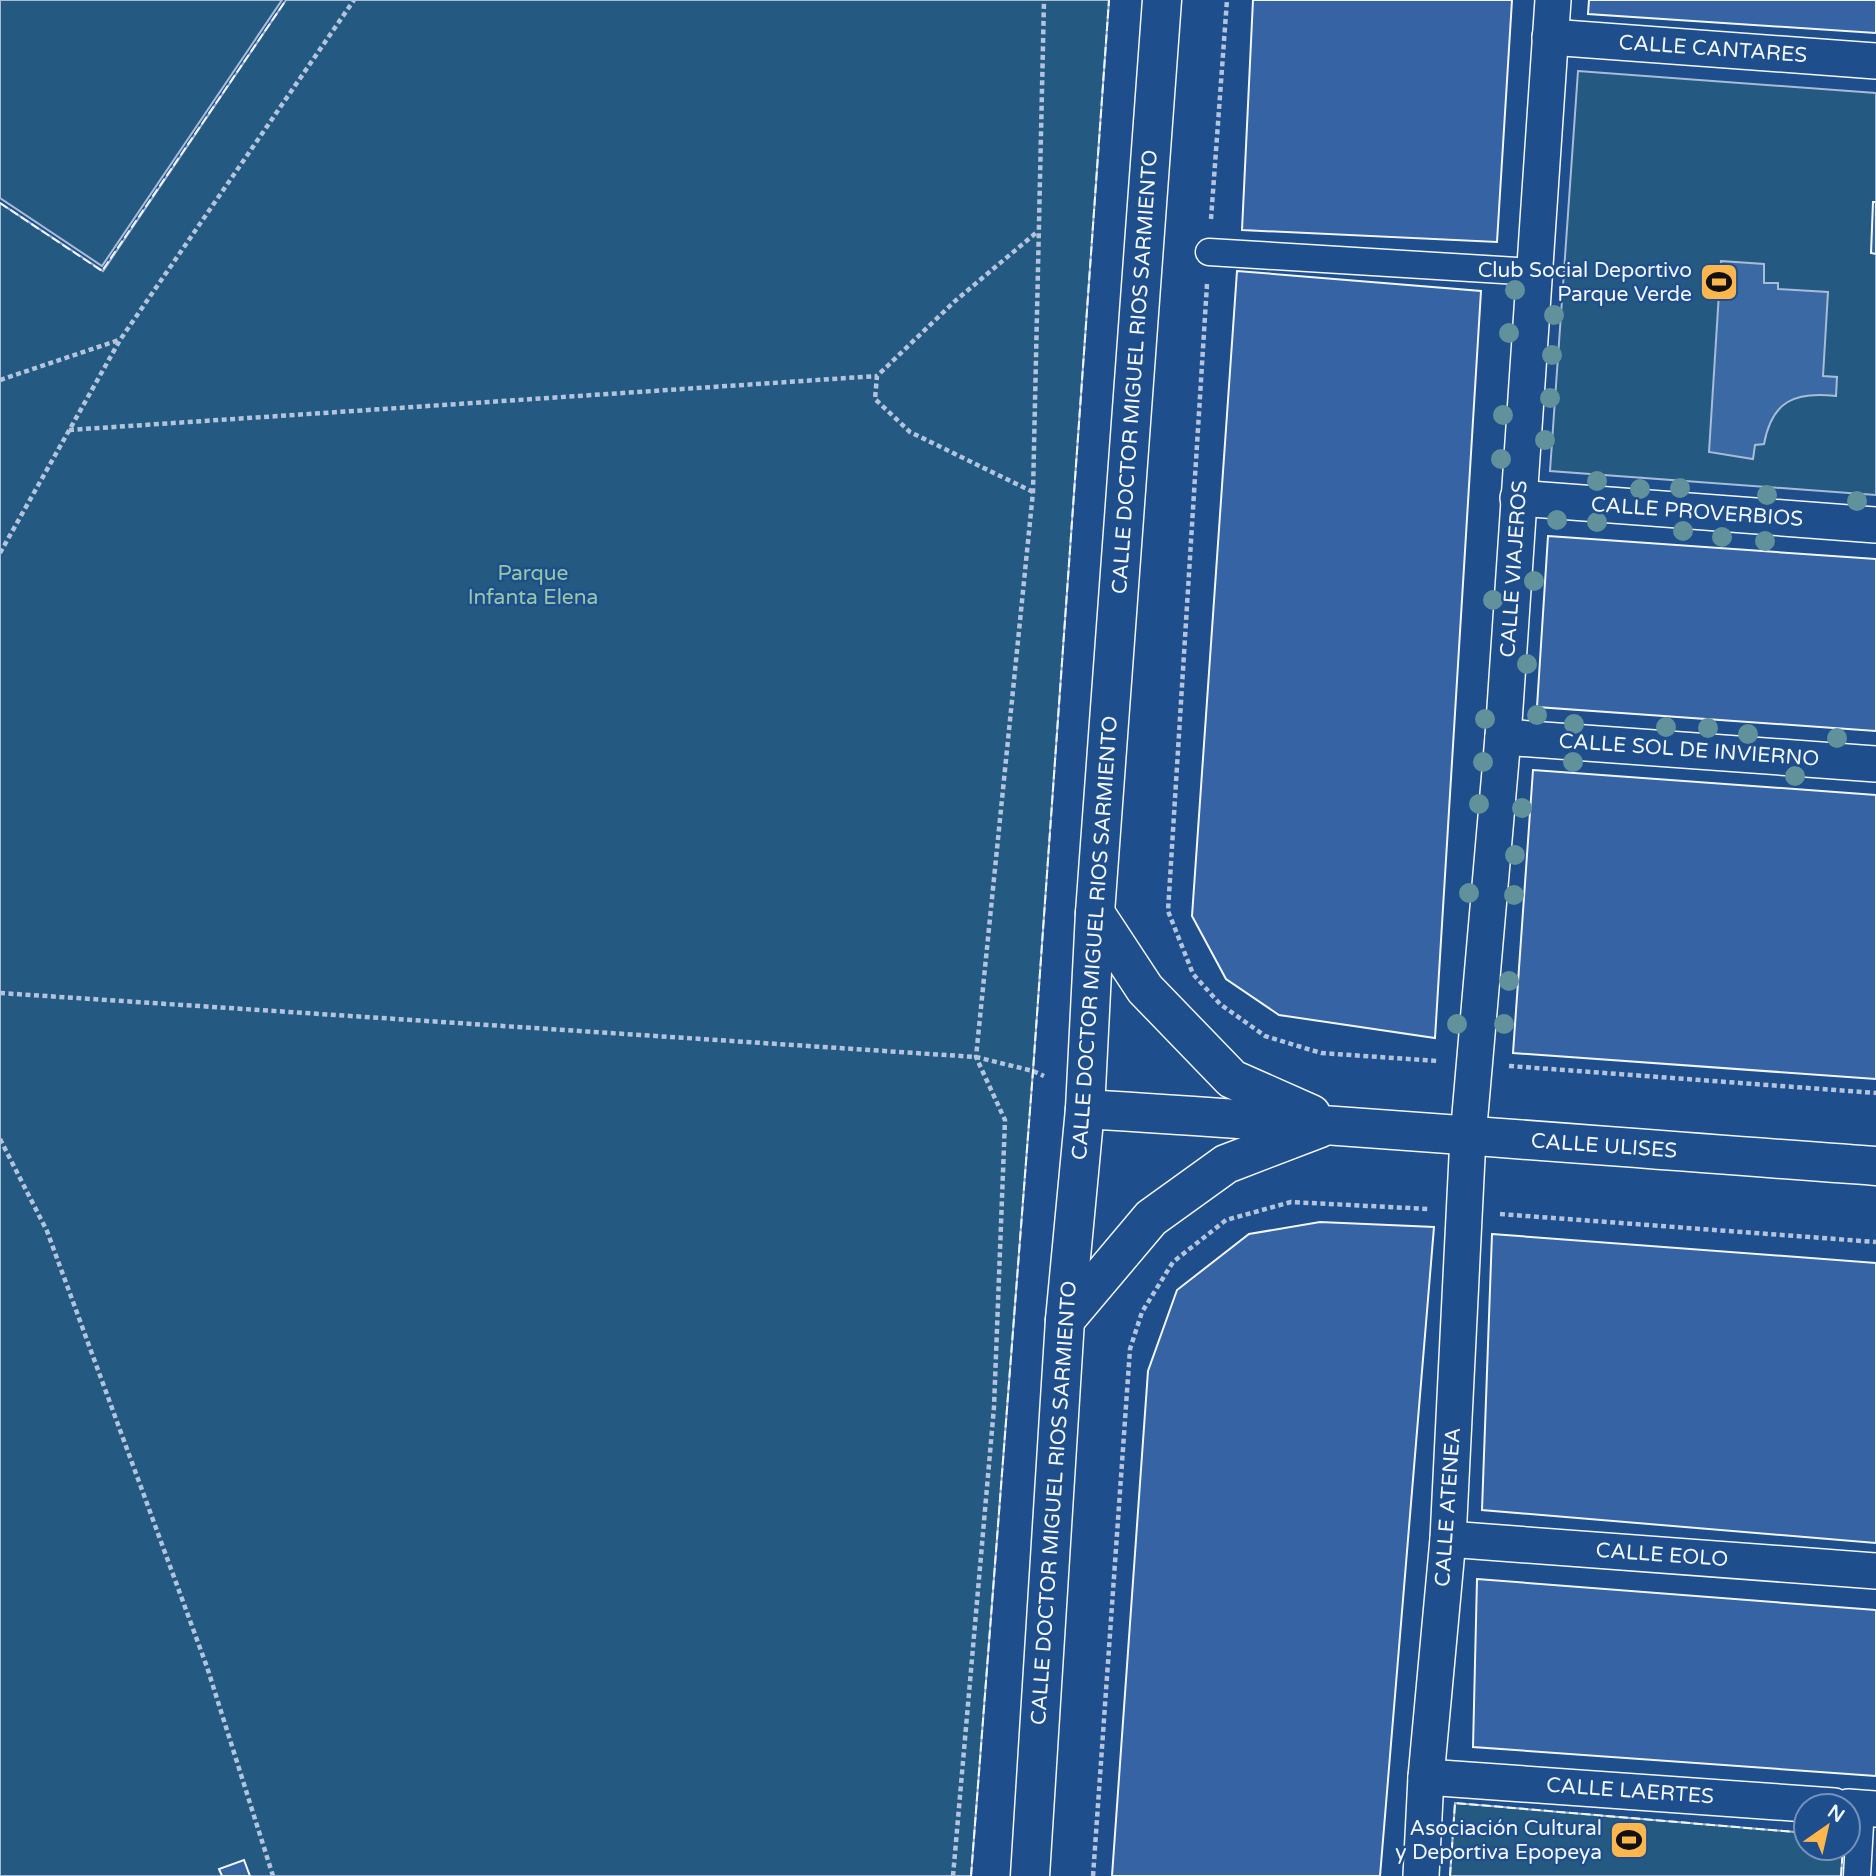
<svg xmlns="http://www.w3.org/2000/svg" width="1876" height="1876" font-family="'Varela Round',sans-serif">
  <rect width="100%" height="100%" fill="#1f4e8c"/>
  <g fill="#245a82" stroke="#a8bbd7" stroke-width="2">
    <polygon points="0,0 282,0 102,266 0,198"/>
    <polygon points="286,0 1109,0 1033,1071 971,1876 0,1876 0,203 103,271"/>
    <polygon points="1578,71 1876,93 1876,495 1550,471"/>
    <polygon points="1455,1803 1806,1833 1806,1848 1843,1848 1841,1876 1450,1876"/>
  </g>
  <path fill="#3b69a3" stroke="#a8bbd7" stroke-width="2" d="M1721,261l43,3v19h14v6l50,3 -5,84 14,1 -1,19c-41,-5 -64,5 -72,48l-9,1 -2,14 -44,-7z"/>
  <g fill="#3563a3" stroke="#f2f6ff" stroke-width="2">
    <polygon points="1253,0 1512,0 1497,242 1242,230"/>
    <polygon points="1589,0 1876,0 1876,33 1588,14"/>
    <polygon points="1873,202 1876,202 1876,254 1871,253"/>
    <polygon points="1237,271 1481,291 1435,1038 1279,1015 1226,979 1192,916"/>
    <polygon points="1548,536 1876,559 1876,731 1537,707"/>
    <polygon points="1533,770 1876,795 1876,1079 1513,1053"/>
    <polygon points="1320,1222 1434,1227 1380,1876 1112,1876 1148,1371 1177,1290 1249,1234"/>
    <polygon points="1492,1234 1876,1263 1876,1543 1482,1510"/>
    <polygon points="1477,1579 1876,1610 1876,1776 1473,1747"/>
    <polygon points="244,1860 250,1876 222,1876 219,1869"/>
  </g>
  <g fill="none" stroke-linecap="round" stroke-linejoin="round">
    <g stroke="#f2f6ff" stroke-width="29">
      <g id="pedestrian">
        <polyline points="1209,252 1534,272"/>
        <polyline points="1857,1876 1861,1808"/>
      </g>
    </g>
    <g stroke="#f2f6ff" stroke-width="38">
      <g id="minor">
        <polyline points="1550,37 1876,61"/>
        <polyline points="1518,498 1876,525"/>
        <polyline points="1503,737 1876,764"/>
        <polyline points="1448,1539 1876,1571"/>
        <polyline points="1426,1777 1834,1806"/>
        <polyline points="1848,1807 1876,1809"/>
        <polyline points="1421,1876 1426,1777 1448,1539 1468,1137 1503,737 1553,0"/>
      </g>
    </g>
    <g stroke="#f2f6ff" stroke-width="41">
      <g id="tertiary">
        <polyline points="1095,913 1145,989 1232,1079 1311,1114"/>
        <path d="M1085,1109c264,16 527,38 791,57"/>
        <polyline points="1065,1320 1151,1218 1226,1164 1320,1128"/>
      </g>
    </g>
    <g stroke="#f2f6ff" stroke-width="41">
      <polyline id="secondary" points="1030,1876 1065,1320 1085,1109 1095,913 1162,0"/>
    </g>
    <g stroke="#b3c4dc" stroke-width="4.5" stroke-dasharray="5 3.5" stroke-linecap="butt">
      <polyline points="1211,219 1227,0"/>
      <polyline points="1207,284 1168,911 1193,974 1220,1004 1265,1036 1321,1053 1438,1061"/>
      <polyline points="0,380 119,340"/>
      <polyline points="69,430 877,376"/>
      <polyline points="1033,492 910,432 875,399 877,376 955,301 1037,232"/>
      <polyline points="0,553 120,340 354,0"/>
      <polyline points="0,993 976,1057 1033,1071 1044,1076"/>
      <polyline points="1509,1066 1876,1093"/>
      <polyline points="0,1139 47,1231 207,1667 273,1876"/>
      <polyline points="1500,1214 1876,1242"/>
      <polyline points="953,1876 994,1407 1005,1120 976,1057 1033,492 1044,0"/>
      <polyline points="1093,1876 1130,1349 1142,1312 1173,1262 1226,1220 1291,1202 1428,1209"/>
    </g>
    <use href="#pedestrian" stroke="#1f4e8c" stroke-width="26"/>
    <use href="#minor" stroke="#1f4e8c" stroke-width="35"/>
    <use href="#tertiary" stroke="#1f4e8c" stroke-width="38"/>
    <use href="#secondary" stroke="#1f4e8c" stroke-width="38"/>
    <g stroke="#f2f6ff" stroke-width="2" stroke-dasharray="9 3.5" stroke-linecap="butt">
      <polyline points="0,203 102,271 286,0"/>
      <polyline points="971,1876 1033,1071 1109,0"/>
      <polyline points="1450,1876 1455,1803 1806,1833"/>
      <polyline points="1841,1876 1843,1848"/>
    </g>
  </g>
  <g fill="#61919a">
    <circle cx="1515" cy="290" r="10"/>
    <circle cx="1554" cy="315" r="10"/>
    <circle cx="1509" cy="333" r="10"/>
    <circle cx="1552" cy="355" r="10"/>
    <circle cx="1550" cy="398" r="10"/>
    <circle cx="1503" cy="415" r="10"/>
    <circle cx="1545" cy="440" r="10"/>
    <circle cx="1501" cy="459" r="10"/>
    <circle cx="1597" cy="481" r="10"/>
    <circle cx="1680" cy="488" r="10"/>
    <circle cx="1640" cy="489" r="10"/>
    <circle cx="1767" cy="495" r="10"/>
    <circle cx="1857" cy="501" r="10"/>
    <circle cx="1557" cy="520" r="10"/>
    <circle cx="1597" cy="522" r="10"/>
    <circle cx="1683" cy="531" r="10"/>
    <circle cx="1722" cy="537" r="10"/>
    <circle cx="1765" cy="541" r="10"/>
    <circle cx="1534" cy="581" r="10"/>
    <circle cx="1493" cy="600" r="10"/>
    <circle cx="1527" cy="664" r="10"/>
    <circle cx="1537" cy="715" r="10"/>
    <circle cx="1485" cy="719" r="10"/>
    <circle cx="1574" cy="724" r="10"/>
    <circle cx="1666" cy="727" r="10"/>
    <circle cx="1708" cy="728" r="10"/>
    <circle cx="1748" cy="734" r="10"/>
    <circle cx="1837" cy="738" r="10"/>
    <circle cx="1483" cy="762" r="10"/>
    <circle cx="1573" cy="762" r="10"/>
    <circle cx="1795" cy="776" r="10"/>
    <circle cx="1479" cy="804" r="10"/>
    <circle cx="1522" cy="808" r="10"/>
    <circle cx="1515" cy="855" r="10"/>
    <circle cx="1469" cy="893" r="10"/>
    <circle cx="1514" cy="895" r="10"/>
    <circle cx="1509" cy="981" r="10"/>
    <circle cx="1457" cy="1024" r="10"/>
    <circle cx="1504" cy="1024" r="10"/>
  </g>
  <defs>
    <g id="stadium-square" transform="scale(2.0125)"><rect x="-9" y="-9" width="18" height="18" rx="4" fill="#ffb74d" stroke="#1f4e8c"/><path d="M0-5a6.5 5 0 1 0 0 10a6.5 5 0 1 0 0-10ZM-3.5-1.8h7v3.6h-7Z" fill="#111"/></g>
  </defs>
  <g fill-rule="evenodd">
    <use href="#stadium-square" x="1719" y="282"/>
    <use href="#stadium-square" x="1629" y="1840"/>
  </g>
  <g text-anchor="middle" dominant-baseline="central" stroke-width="5" stroke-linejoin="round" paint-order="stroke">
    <g font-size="21" fill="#f2f6ff" stroke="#1f4e8c">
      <text transform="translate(1713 49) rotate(4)">CALLE CANTARES</text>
      <text transform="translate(1135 372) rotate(-86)">CALLE DOCTOR MIGUEL RIOS SARMIENTO</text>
      <text transform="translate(1697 512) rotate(4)">CALLE PROVERBIOS</text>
      <text transform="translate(1514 569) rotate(-86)">CALLE VIAJEROS</text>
      <text transform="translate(1689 750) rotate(4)">CALLE SOL DE INVIERNO</text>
      <text transform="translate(1095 938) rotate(-86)">CALLE DOCTOR MIGUEL RIOS SARMIENTO</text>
      <text transform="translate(1604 1146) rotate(4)">CALLE ULISES</text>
      <text transform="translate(1054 1503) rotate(-86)">CALLE DOCTOR MIGUEL RIOS SARMIENTO</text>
      <text transform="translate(1448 1507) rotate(-86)">CALLE ATENEA</text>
      <text transform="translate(1662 1555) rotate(4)">CALLE EOLO</text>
      <text transform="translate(1630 1791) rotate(4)">CALLE LAERTES</text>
    </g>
    <g font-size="21" fill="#f2f6ff" stroke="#1f4e8c" text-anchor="end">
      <text x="1692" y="270">Club Social Deportivo<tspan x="1692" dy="24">Parque Verde</tspan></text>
      <text x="1602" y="1828">Asociación Cultural<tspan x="1602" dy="24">y Deportiva Epopeya</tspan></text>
    </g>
    <g font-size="21" fill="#97c8a6" stroke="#1f4e8c">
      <text x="533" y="573">Parque<tspan x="533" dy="24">Infanta Elena</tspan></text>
    </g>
  </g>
  <g transform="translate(1827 1827) rotate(34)"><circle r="33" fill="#1f4e8c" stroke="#7391ba" stroke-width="2"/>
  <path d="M0-5L12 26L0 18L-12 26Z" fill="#ffb74d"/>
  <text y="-10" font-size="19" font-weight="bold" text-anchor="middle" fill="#f2f6ff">N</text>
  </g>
</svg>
